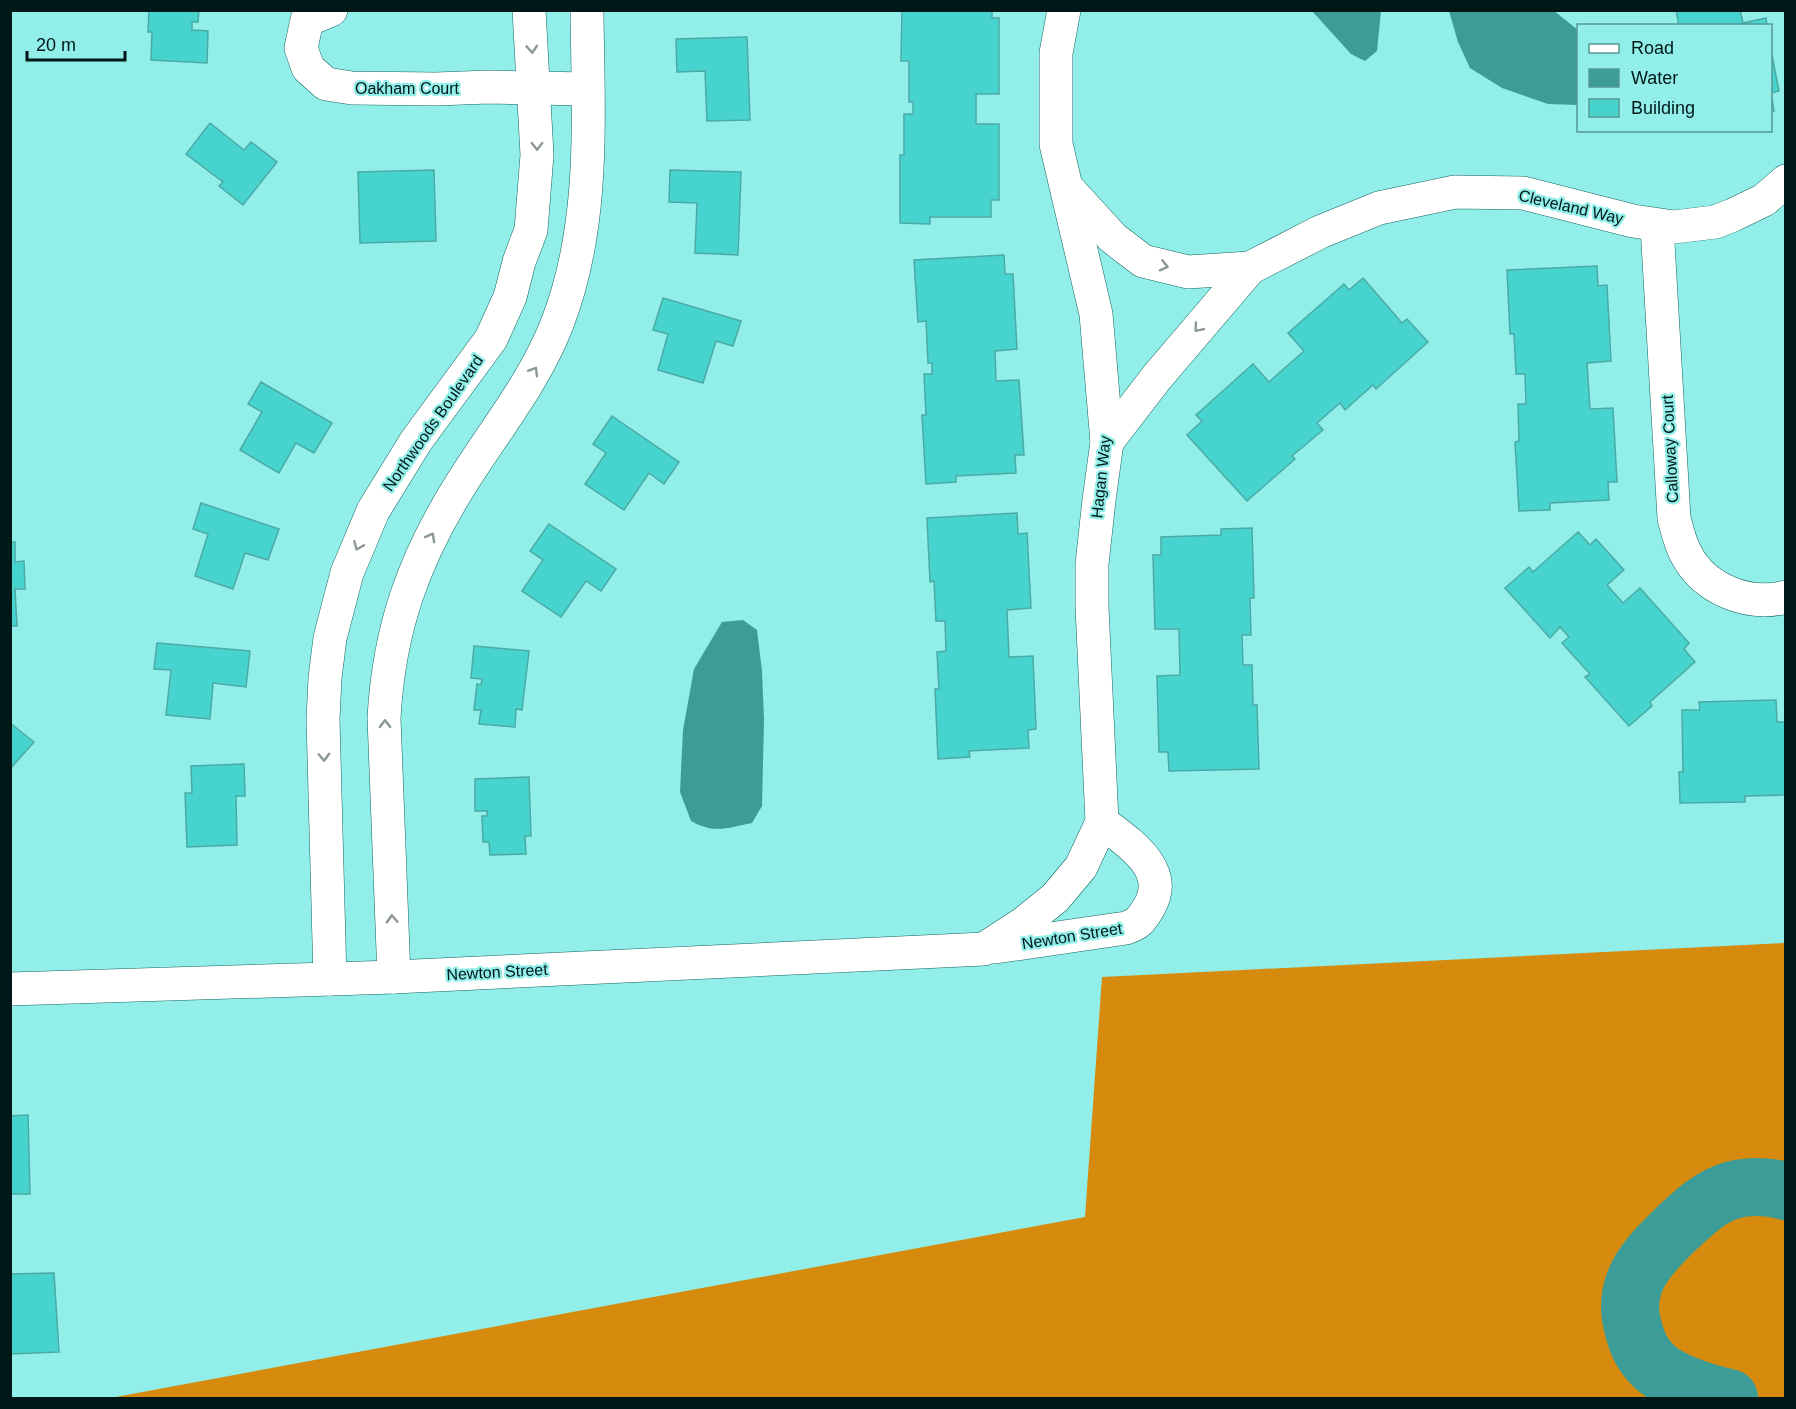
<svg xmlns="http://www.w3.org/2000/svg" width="1796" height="1409" font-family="Arial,sans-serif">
  <rect width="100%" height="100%" fill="#91eee8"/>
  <polygon fill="#d68b0e" points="1785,943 1785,1398 110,1398 1085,1217 1102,977"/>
  <g fill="#3c9c97">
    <polygon points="1312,11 1381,11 1377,51 1365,61 1351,54"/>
    <polygon points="1449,11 1554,11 1578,30 1578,105 1548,104 1502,88 1470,68 1458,42"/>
    <path d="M743,620l14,10 5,41 2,49 -2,86 -10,17c-25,5 -38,11 -61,-2l-11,-29 3,-62 11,-61 28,-47z"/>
  </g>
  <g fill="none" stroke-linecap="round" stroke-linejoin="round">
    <path stroke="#3c9c97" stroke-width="58" d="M1729,1398c-22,-5 -63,-17 -78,-35 -10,-10 -15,-23 -18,-36 -12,-43 14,-70 43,-98 15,-14 31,-30 51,-37 19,-7 39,-6 59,-1"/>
  </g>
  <g fill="#48d4ce" stroke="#4baaa5" stroke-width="1.5">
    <polygon points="149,10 199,10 198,22 192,22 192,30 208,31 207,63 151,60 152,32 148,32"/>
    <polygon points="902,10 992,10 992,18 999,18 999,94 976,94 976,124 999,124 999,200 991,200 991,217 930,217 930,224 900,223 900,155 904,155 904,114 913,114 913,102 909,102 909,61 901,61"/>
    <polygon points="1676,10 1740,10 1743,23 1766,18 1767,26 1679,26"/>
    <polygon points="747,37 750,120 707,121 705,71 677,72 676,39"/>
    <polygon points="1770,45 1779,91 1771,93 1774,111 1770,111"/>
    <polygon points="210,123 244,150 251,142 277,162 243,205 219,186 223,182 186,154"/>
    <polygon points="434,170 436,241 360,243 358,172"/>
    <polygon points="670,170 741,172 738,255 695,253 697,203 669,202"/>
    <polygon points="1004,255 1005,274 1013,274 1017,349 995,351 996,381 1019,380 1024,455 1015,455 1016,473 956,476 956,482 926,484 922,415 926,415 924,374 932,374 932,363 928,363 926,321 918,322 914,260"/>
    <polygon points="1597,266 1598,286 1607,285 1611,361 1587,363 1590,409 1613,408 1617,482 1608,482 1609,500 1550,503 1550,510 1519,511 1515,442 1519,441 1518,404 1526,404 1525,374 1516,374 1514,334 1510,334 1507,270"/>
    <polygon points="1363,278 1402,323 1407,319 1428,342 1376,389 1373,385 1345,410 1340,403 1317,423 1323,430 1292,456 1295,459 1247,501 1187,435 1202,421 1196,415 1253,364 1269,382 1304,351 1288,333 1344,284 1349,290"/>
    <polygon points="663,298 741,321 733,346 716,341 703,383 658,370 668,334 653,330"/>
    <polygon points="261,382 332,423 314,453 296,443 279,473 240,450 262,412 248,404"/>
    <polygon points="612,416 679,462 664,484 649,473 624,510 585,484 606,453 593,444"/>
    <polygon points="201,503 279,529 268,560 245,553 233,589 195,576 208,534 193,529"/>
    <polygon points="1017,513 1018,534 1027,533 1031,608 1007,610 1009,657 1033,656 1036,729 1028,730 1029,748 969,751 970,757 938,759 935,689 939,689 937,652 946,651 945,621 936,621 934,581 930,582 927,518"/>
    <polygon points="549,524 616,569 601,591 586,581 561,617 522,591 543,560 530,551"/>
    <polygon points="1252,528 1254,598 1250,598 1251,635 1242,635 1243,665 1252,665 1253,705 1257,705 1259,769 1169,771 1168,752 1159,752 1157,676 1180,675 1179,629 1155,629 1153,555 1161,555 1161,537 1221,535 1221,529"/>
    <polygon points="1578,532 1590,545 1596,539 1624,570 1607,585 1623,603 1640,588 1689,643 1684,649 1695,662 1650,702 1652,706 1629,726 1585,677 1590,674 1562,643 1569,637 1560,627 1550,638 1505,588 1529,567 1533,572"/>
    <polygon points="10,542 15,542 15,562 24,561 25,589 15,589 17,626 10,626"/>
    <polygon points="157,643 250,651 246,687 213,683 210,719 166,715 171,670 154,669"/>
    <polygon points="474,646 529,651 522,710 516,709 515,727 479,724 481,710 474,710 477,684 481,685 482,679 471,678"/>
    <polygon points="1776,700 1777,722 1786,722 1785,795 1745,796 1745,802 1680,803 1679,772 1683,772 1682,710 1700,710 1699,702"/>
    <polygon points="10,723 34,742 10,769"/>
    <polygon points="244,764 245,796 236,796 237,845 187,847 185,793 192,793 191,766"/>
    <polygon points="529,777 531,836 525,836 526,854 490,855 489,842 483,842 482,816 487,816 487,811 475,811 475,779"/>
    <polygon points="28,1115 30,1194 10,1194 10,1116"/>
    <polygon points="54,1273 59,1352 10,1354 10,1274"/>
  </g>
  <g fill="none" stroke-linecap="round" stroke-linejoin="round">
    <g stroke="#166460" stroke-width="34">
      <g id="minor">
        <polyline points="331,10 307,20 301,48 308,68 326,84 352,88 436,89 489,87 587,89"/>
        <polyline points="1069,190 1113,238 1143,261 1188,272 1250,268 1320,232 1379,208 1455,192 1523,193 1633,221 1674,227 1715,222 1733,215 1764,200 1786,181"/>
        <path d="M1657,226l17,292c3,12 6,25 12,36 18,35 62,53 100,43"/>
        <polyline points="1107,442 1157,377 1250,268"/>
        <path d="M995,947l131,-19c14,-5 15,-8 23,-21 22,-38 -20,-64 -47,-85"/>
        <path d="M394,977l-10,-259c5,-90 30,-159 77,-234 33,-53 73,-101 96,-160 39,-100 31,-208 30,-314"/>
        <polyline points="330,979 323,719 325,678 330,638 347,573 373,511 416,441 491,339 510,297 519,262 531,230 537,155 529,10"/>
        <polyline points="10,989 394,977 984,949 1024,923 1055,898 1081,867 1102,822 1092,607 1092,564 1099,500 1107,442 1096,314 1056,144 1056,53 1064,10"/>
      </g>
    </g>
    <use href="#minor" stroke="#fff" stroke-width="33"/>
  </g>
  <defs><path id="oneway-chevron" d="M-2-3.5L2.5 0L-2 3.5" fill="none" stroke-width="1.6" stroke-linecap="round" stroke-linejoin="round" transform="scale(1.5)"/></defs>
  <g stroke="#8c9797">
    <use href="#oneway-chevron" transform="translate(532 49) rotate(86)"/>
    <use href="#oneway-chevron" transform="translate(537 146) rotate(89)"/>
    <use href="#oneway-chevron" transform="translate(1164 266) rotate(14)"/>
    <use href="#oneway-chevron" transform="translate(1198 328) rotate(130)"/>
    <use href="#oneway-chevron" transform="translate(534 371) rotate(-59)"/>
    <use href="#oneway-chevron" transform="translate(431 537) rotate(-61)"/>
    <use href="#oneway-chevron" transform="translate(358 546) rotate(113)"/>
    <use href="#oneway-chevron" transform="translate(385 724) rotate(-91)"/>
    <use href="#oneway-chevron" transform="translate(324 757) rotate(88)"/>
    <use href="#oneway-chevron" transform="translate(392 919) rotate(-92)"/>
  </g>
  <g text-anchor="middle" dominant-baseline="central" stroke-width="4.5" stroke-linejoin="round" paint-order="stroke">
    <g font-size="16" fill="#001817" stroke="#91eee8">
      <text x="407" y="88">Oakham Court</text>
      <text transform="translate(1571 207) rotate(13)">Cleveland Way</text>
      <text transform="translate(433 423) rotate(-55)">Northwoods Boulevard</text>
      <text transform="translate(1670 449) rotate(-93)">Calloway Court</text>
      <text transform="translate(1101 477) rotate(-84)">Hagan Way</text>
      <text transform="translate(1072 936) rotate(-9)">Newton Street</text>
      <text transform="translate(497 972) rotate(-3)">Newton Street</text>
    </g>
  </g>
  <rect width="1796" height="1409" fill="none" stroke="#001817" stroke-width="24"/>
  <rect x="1577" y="24" width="195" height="108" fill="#91eee8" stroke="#579894" stroke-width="1.5"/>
  <rect x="1589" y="44" width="30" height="9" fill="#ffffff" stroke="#579894" stroke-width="1.5"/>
  <text x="1631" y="54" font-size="18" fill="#001817">Road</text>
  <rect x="1589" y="69" width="30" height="18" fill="#3c9c97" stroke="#579894" stroke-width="1.5"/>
  <text x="1631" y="84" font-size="18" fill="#001817">Water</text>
  <rect x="1589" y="99" width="30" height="18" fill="#48d4ce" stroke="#579894" stroke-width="1.5"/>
  <text x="1631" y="114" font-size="18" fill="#001817">Building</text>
  <path d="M27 51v9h98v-9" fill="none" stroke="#001817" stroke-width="3"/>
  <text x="36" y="51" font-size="18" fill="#001817" stroke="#91eee8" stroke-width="4.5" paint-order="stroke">20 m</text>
</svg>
